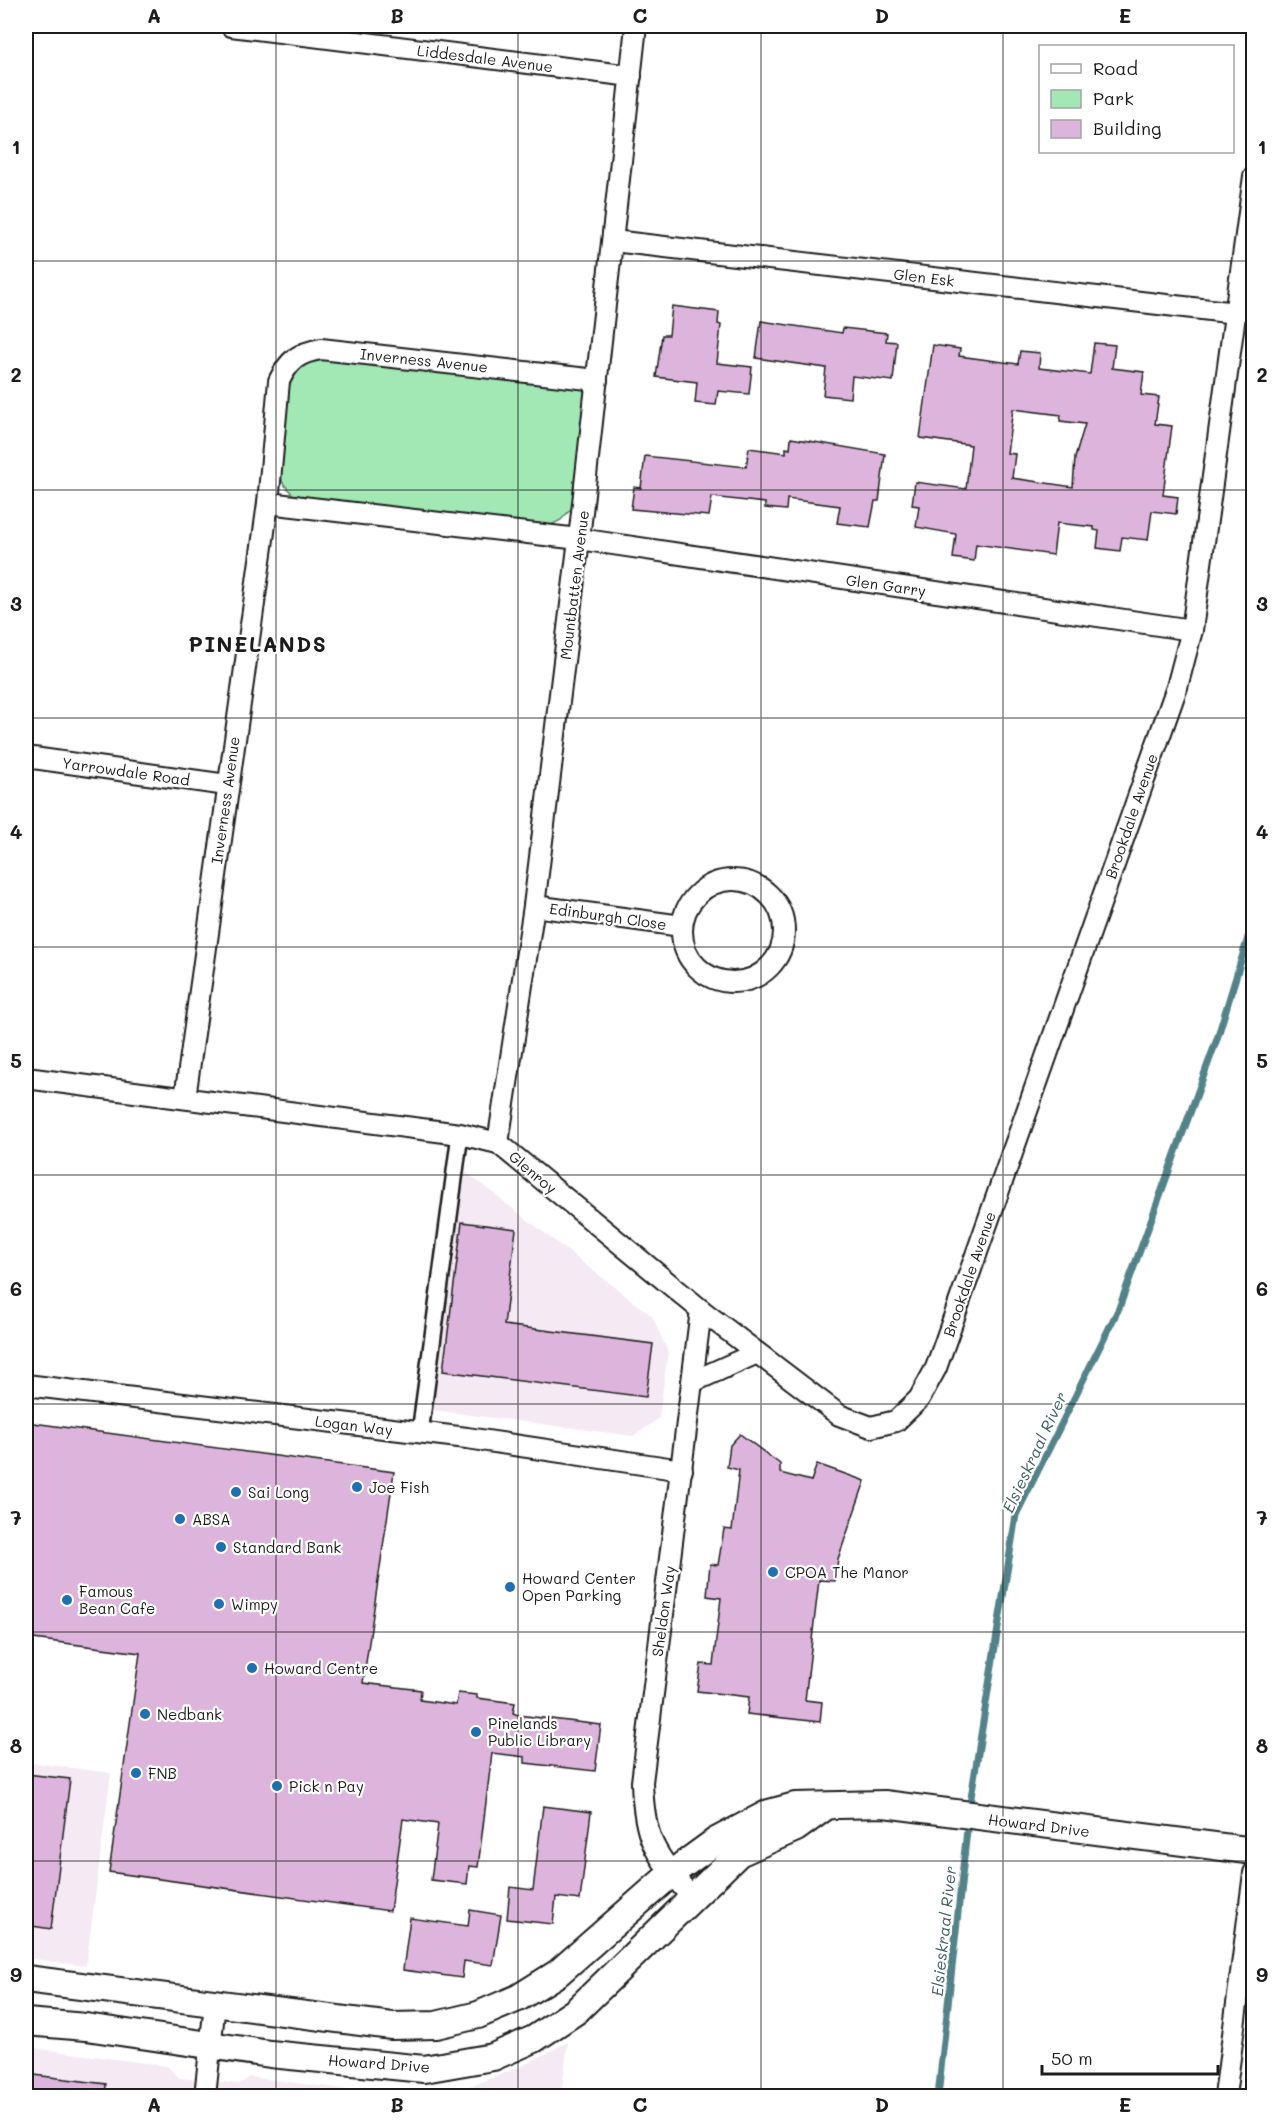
<svg xmlns="http://www.w3.org/2000/svg" width="1279" height="2122" font-family="Mali,sans-serif">
  <rect width="100%" height="100%" fill="#fff"/>
  <filter id="ink" filterUnits="userSpaceOnUse"><feTurbulence type="fractalNoise" baseFrequency=".0167" numOctaves="2"/><feDisplacementMap in="SourceGraphic" scale="12" xChannelSelector="R" yChannelSelector="G"/><feConvolveMatrix kernelMatrix="1 2 1 2 8 2 1 2 1" color-interpolation-filters="sRGB"/></filter>
  <g filter="url(#ink)">
    <g fill="#f5e9f4">
      <polygon points="459,1167 652,1316 668,1352 659,1418 634,1436 425,1409"/>
      <polygon points="26,1762 111,1773 86,1966 26,1958"/>
      <polygon points="568,2042 561,2096 26,2096 26,2047 167,2066 179,2078 239,2084 250,2077 375,2093 423,2094 473,2085 524,2065"/>
    </g>
    <polygon fill="#a1e8b5" stroke="#5e8268" stroke-width="1.5" points="322,356 576,383 583,389 589,400 572,508 561,520 547,527 293,495 283,483 278,469 291,374 304,363"/>
    <g fill="none" stroke-linecap="round" stroke-linejoin="round">
      <g stroke="#538389" stroke-width="7">
        <polyline points="969,1810 1016,1515 1119,1308 1217,1039 1254,918"/>
        <polyline points="938,2096 968,1821"/>
      </g>
    </g>
    <g fill="#ddb5dc" stroke="#1c1c1c" stroke-width="1.5" fill-rule="evenodd">
      <polygon points="672,306 719,312 718,324 721,325 717,363 752,367 749,394 718,391 716,405 695,403 697,382 656,377 662,335 669,335"/>
      <polygon points="761,321 842,333 843,328 887,333 886,341 897,342 893,381 852,376 850,398 823,395 826,368 756,358"/>
      <path d="M1094,343l21,2 -3,23 32,4 -3,23 18,2 -4,27 17,2 -9,69 15,2 -2,17 -24,-3 -4,29 -26,-3 -2,14 -23,-3 2,-17 -5,-1v-3l-37,-4 -4,32 -77,-11 -2,17 -21,-3 3,-24 -40,-7 3,-21 -7,-1 3,-23 51,7 5,-44 -51,-7 13,-93 27,4 -1,7 59,8 2,-13 20,2 -1,15 51,6zM1013,409l48,6 -1,6 25,3 -10,34 -2,29 -61,-9 3,-24 -8,-1z"/>
      <polygon points="791,438 885,454 879,501 875,501 870,527 837,523 840,506 787,499 786,510 765,508 765,503 712,497 709,516 631,509 634,487 641,488 645,456 746,467 749,448 786,453 786,448 790,449"/>
      <polygon points="462,1222 516,1229 504,1325 653,1344 646,1397 443,1371"/>
      <polygon points="26,1422 394,1472 363,1683 421,1690 420,1700 456,1705 458,1693 477,1695 477,1698 515,1703 513,1713 518,1715 601,1725 595,1771 525,1763 525,1757 492,1753 478,1867 469,1866 467,1884 431,1880 438,1824 403,1819 390,1911 109,1872 140,1653 26,1638"/>
      <polygon points="740,1434 780,1464 780,1473 811,1481 817,1464 865,1481 838,1559 835,1581 819,1580 805,1700 822,1702 820,1722 747,1714 749,1697 697,1691 701,1664 713,1665 721,1598 707,1596 710,1564 718,1565 724,1529 732,1530 739,1470 727,1467 730,1445"/>
      <polygon points="26,1774 70,1779 51,1929 26,1925"/>
      <polygon points="543,1806 591,1812 580,1900 556,1897 553,1924 507,1919 510,1887 533,1890"/>
      <polygon points="470,1910 501,1915 493,1965 464,1961 462,1978 403,1970 410,1918 468,1926"/>
      <polygon points="26,2074 106,2084 105,2097 26,2097"/>
    </g>
    <g fill="none" stroke-linecap="round" stroke-linejoin="round">
      <g stroke="#1c1c1c" stroke-width="20">
        <polyline id="pedestrian" points="420,1433 460,1134"/>
      </g>
      <g stroke="#1c1c1c" stroke-width="24">
        <g id="minor">
          <polyline points="231,26 631,76"/>
          <polyline points="613,241 1236,313"/>
          <polyline points="268,503 579,539 1192,630"/>
          <polyline points="26,757 227,785"/>
          <circle cx="733" cy="931" r="51"/>
          <polyline points="534,906 682,926"/>
          <polyline points="26,1078 460,1134 498,1143 701,1310 839,1415 871,1427 896,1421 919,1399 936,1368 1177,687 1192,630 1254,176"/>
          <path d="M185,1098l83,-595 11,-122c10,-21 19,-28 42,-32l276,31"/>
          <polyline points="498,1143 534,906 579,539 636,26"/>
          <polyline points="692,1382 757,1353"/>
          <polyline points="26,1385 467,1438 682,1470"/>
          <path d="M692,1898c-37,-45 -48,-56 -50,-116l59,-472"/>
          <polyline points="205,2096 215,2003"/>
          <polyline points="1225,2096 1254,1873"/>
        </g>
      </g>
      <g stroke="#1c1c1c" stroke-width="30">
        <g id="tertiary">
          <polyline points="26,1979 392,2026 436,2025 478,2015 518,1998 558,1973 672,1873 716,1841 769,1813 795,1806 884,1804 1254,1851"/>
          <polyline points="26,2022 86,2027 270,2054 424,2069 493,2057 534,2039 576,2011 739,1853 796,1828 825,1807"/>
        </g>
      </g>
      <use href="#pedestrian" stroke="#fff" stroke-width="15"/>
      <use href="#minor" stroke="#fff" stroke-width="20"/>
      <use href="#tertiary" stroke="#fff" stroke-width="26"/>
    </g>
  </g>
  <path fill="none" stroke="#1c1c1c" stroke-width="1.5" stroke-opacity="0.55" d="M276,26v2070M518,26v2070M761,26v2070M1003,26v2070M26,261h1228M26,490h1228M26,718h1228M26,947h1228M26,1175h1228M26,1404h1228M26,1632h1228M26,1861h1228"/>
  <g fill="#1f6fb2" stroke="#fff" stroke-width="2">
    <circle cx="357" cy="1487" r="6"/>
    <circle cx="236" cy="1492" r="6"/>
    <circle cx="180" cy="1519" r="6"/>
    <circle cx="221" cy="1547" r="6"/>
    <circle cx="773" cy="1572" r="6"/>
    <circle cx="510" cy="1587" r="6"/>
    <circle cx="67" cy="1600" r="6"/>
    <circle cx="219" cy="1604" r="6"/>
    <circle cx="252" cy="1668" r="6"/>
    <circle cx="145" cy="1714" r="6"/>
    <circle cx="476" cy="1732" r="6"/>
    <circle cx="136" cy="1773" r="6"/>
    <circle cx="277" cy="1786" r="6"/>
  </g>
  <g text-anchor="middle" dominant-baseline="central" stroke-width="4.5" stroke-linejoin="round" paint-order="stroke">
    <g font-size="15" fill="#1c1c1c" stroke="#fff">
      <text transform="translate(485 58) rotate(7)">Liddesdale Avenue</text>
      <text transform="translate(924 277) rotate(7)">Glen Esk</text>
      <text transform="translate(424 360) rotate(6)">Inverness Avenue</text>
      <text transform="translate(574 585) rotate(-83)">Mountbatten Avenue</text>
      <text transform="translate(886 585) rotate(8)">Glen Garry</text>
      <text transform="translate(126 771) rotate(8)">Yarrowdale Road</text>
      <text transform="translate(225 800) rotate(-82)">Inverness Avenue</text>
      <text transform="translate(1131 816) rotate(-71)">Brookdale Avenue</text>
      <text transform="translate(608 916) rotate(8)">Edinburgh Close</text>
      <text transform="translate(533 1172) rotate(40)">Glenroy</text>
      <text transform="translate(969 1274) rotate(-71)">Brookdale Avenue</text>
      <text transform="translate(354 1425) rotate(7)">Logan Way</text>
      <text transform="translate(663 1611) rotate(-82)">Sheldon Way</text>
      <text transform="translate(1039 1825) rotate(7)">Howard Drive</text>
      <text transform="translate(379 2063) rotate(4)">Howard Drive</text>
    </g>
    <g font-size="15" fill="#1c1c1c" stroke="#fff" text-anchor="start">
      <text x="369" y="1487">Joe Fish</text>
      <text x="248" y="1492">Sai Long</text>
      <text x="192" y="1519">ABSA</text>
      <text x="233" y="1547">Standard Bank</text>
      <text x="785" y="1572">CPOA The Manor</text>
      <text x="522" y="1578">Howard Center<tspan x="522" dy="17">Open Parking</tspan></text>
      <text x="79" y="1591">Famous<tspan x="79" dy="17">Bean Cafe</tspan></text>
      <text x="231" y="1604">Wimpy</text>
      <text x="264" y="1668">Howard Centre</text>
      <text x="157" y="1714">Nedbank</text>
      <text x="488" y="1723">Pinelands<tspan x="488" dy="17">Public Library</tspan></text>
      <text x="148" y="1773">FNB</text>
      <text x="289" y="1786">Pick n Pay</text>
    </g>
    <g font-size="16" font-style="italic" fill="#406064" stroke="#fff">
      <text transform="translate(1034 1452) rotate(-65)">Elsieskraal River</text>
      <text transform="translate(943 1931) rotate(-84)">Elsieskraal River</text>
    </g>
    <g font-size="21" font-weight="bold" letter-spacing="1.5" fill="#1c1c1c" stroke="#fff">
      <text x="258" y="643">PINELANDS</text>
    </g>
  </g>
  <rect width="1279" height="2122" fill="none" stroke="#fff" stroke-width="66"/>
  <rect x="1039" y="45" width="195" height="108" fill="#ffffff" stroke="#a4a4a4" stroke-width="1.5"/>
  <rect x="1051" y="64" width="30" height="9" fill="#ffffff" stroke="#a4a4a4" stroke-width="1.5"/>
  <text x="1093" y="75" font-size="18" fill="#1c1c1c">Road</text>
  <rect x="1051" y="90" width="30" height="18" fill="#a1e8b5" stroke="#a4a4a4" stroke-width="1.5"/>
  <text x="1093" y="105" font-size="18" fill="#1c1c1c">Park</text>
  <rect x="1051" y="120" width="30" height="18" fill="#ddb5dc" stroke="#a4a4a4" stroke-width="1.5"/>
  <text x="1093" y="135" font-size="18" fill="#1c1c1c">Building</text>
  <path d="M1042 2065v9h176v-9" fill="none" stroke="#1c1c1c" stroke-width="3"/>
  <text x="1051" y="2065" font-size="18" fill="#1c1c1c" stroke="#ffffff" stroke-width="4.5" paint-order="stroke">50 m</text>
  <rect x="33" y="33" width="1213" height="2056" fill="none" stroke="#1c1c1c" stroke-width="2"/>
  <g font-size="20" text-anchor="middle" font-weight="bold" fill="#1c1c1c">
    <text x="154" y="23">A</text>
    <text x="397" y="23">B</text>
    <text x="640" y="23">C</text>
    <text x="882" y="23">D</text>
    <text x="1125" y="23">E</text>
    <text x="16" y="154">1</text>
    <text x="1262" y="154">1</text>
    <text x="16" y="382">2</text>
    <text x="1262" y="382">2</text>
    <text x="16" y="611">3</text>
    <text x="1262" y="611">3</text>
    <text x="16" y="839">4</text>
    <text x="1262" y="839">4</text>
    <text x="16" y="1068">5</text>
    <text x="1262" y="1068">5</text>
    <text x="16" y="1296">6</text>
    <text x="1262" y="1296">6</text>
    <text x="16" y="1525">7</text>
    <text x="1262" y="1525">7</text>
    <text x="16" y="1753">8</text>
    <text x="1262" y="1753">8</text>
    <text x="16" y="1982">9</text>
    <text x="1262" y="1982">9</text>
    <text x="154" y="2112">A</text>
    <text x="397" y="2112">B</text>
    <text x="640" y="2112">C</text>
    <text x="882" y="2112">D</text>
    <text x="1125" y="2112">E</text>
  </g>
</svg>
